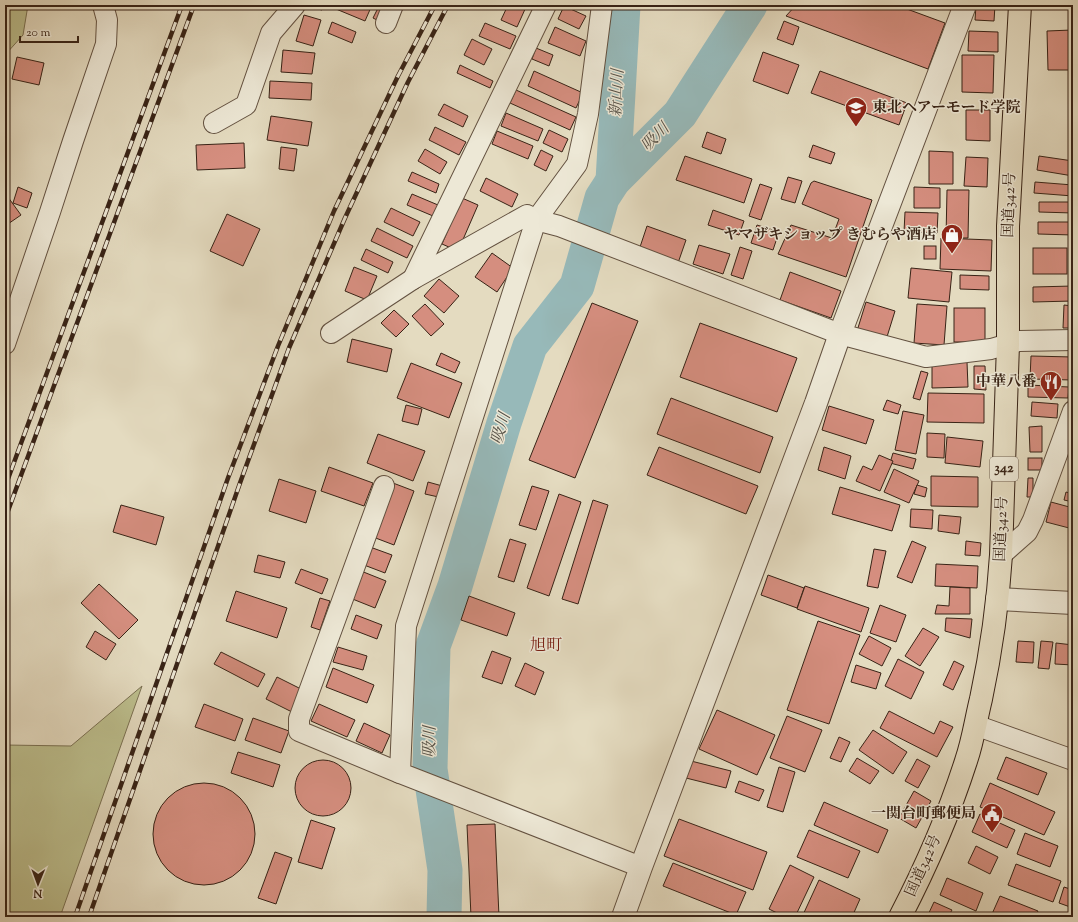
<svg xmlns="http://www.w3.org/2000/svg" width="1078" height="922" font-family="'Sorts Mill Goudy','Noto Serif JP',serif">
  <rect width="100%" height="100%" fill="#e4dbc0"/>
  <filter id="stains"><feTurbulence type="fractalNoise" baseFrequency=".005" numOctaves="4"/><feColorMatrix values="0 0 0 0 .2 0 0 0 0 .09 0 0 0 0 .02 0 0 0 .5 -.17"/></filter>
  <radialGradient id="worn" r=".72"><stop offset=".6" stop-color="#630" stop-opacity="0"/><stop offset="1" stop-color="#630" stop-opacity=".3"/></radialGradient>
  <g fill="#bcbe8d" stroke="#7a7052">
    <polygon points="5,5 28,5 23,35 5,55"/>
    <polygon points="142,686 60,917 5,917 5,745 71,746"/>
  </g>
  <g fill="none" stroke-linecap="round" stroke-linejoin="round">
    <g stroke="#97b9b9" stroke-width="35">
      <polyline points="613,181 623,5"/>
      <polyline points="444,917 445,870 430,769 433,646 455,586 504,423 530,346 577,286 602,198 613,181 680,114 750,5"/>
    </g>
  </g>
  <g fill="#d58e7f" stroke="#382316">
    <polygon points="311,5 324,5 322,10 310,7"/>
    <polygon points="338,5 372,5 365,21 336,9"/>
    <polygon points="508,5 520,5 526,7 517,27 501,20"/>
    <polygon points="796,5 896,5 945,23 928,69 786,16"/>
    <polygon points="976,5 995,5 994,21 975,20"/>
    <polygon points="379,6 391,11 385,24 373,18"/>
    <polygon points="564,6 586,16 579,29 558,19"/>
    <polygon points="304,15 321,20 313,46 296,41"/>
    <polygon points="784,21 799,27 793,45 777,39"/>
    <polygon points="332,22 356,32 352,43 328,33"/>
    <polygon points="485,23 516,36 510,49 479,36"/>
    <polygon points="555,27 586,41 580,56 548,43"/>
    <polygon points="1072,30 1072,70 1048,70 1047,31"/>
    <polygon points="969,31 998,32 998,52 968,51"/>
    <polygon points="472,39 492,49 484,65 464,55"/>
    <polygon points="536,48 553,55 549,66 532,59"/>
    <polygon points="283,50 315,53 312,74 281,72"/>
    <polygon points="763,52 799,65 788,94 753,81"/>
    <polygon points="962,55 994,55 993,93 962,92"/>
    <polygon points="17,57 44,63 39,85 12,79"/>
    <polygon points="460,65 493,81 490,88 457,73"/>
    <polygon points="534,71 583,93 576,108 528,86"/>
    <polygon points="820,71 907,103 899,125 811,93"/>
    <polygon points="270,81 312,83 311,100 269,98"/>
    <polygon points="516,90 576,117 570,130 510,103"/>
    <polygon points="444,104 468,116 463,127 438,115"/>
    <polygon points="966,110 990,110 990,141 966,140"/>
    <polygon points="506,113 543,129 538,141 501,126"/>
    <polygon points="271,116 312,122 308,146 267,140"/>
    <polygon points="435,127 466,142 459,155 429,140"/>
    <polygon points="549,130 568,139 562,152 543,143"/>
    <polygon points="497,131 533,146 528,159 492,144"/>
    <polygon points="707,132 726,139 721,154 702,147"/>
    <polygon points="244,143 245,168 197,170 196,145"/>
    <polygon points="813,145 835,153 831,164 809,157"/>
    <polygon points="281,147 297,149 294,171 279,169"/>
    <polygon points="425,149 447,162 440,174 418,161"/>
    <polygon points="541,150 553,156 546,171 534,165"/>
    <polygon points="929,151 953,152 953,184 929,184"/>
    <polygon points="685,156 752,179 744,203 676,180"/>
    <polygon points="1039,156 1073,161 1073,176 1037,170"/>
    <polygon points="966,157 988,158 987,187 964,186"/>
    <polygon points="412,172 439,184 436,193 408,181"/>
    <polygon points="788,177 802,181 795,203 781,199"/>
    <polygon points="486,178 518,194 512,207 480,191"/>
    <polygon points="814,181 872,200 846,277 778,254 791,225 832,238 839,219 802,204 811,183"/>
    <polygon points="1035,182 1073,185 1073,196 1034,193"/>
    <polygon points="760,184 772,188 761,220 749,216"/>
    <polygon points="18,187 32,193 27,208 13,203"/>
    <polygon points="914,187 940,188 940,208 914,208"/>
    <polygon points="947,190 969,190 968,238 946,238"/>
    <polygon points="5,193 21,215 5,226"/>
    <polygon points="412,194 438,205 433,216 407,205"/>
    <polygon points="462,198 478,205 458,251 442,244"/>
    <polygon points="1039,202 1073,202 1073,213 1039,212"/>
    <polygon points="391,208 420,222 413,236 384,222"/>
    <polygon points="713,210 744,221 739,235 708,225"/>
    <polygon points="905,212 938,213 937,233 904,232"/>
    <polygon points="227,214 260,229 243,266 210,251"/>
    <polygon points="1038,222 1073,222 1073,235 1038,234"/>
    <polygon points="757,225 779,232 773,250 751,243"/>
    <polygon points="647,226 686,240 678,263 639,250"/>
    <polygon points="377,228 413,246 407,258 371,241"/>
    <polygon points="941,238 992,240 991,271 940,269"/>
    <polygon points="699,245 730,254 723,274 693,264"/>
    <rect x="924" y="246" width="12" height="13"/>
    <polygon points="740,247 752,251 743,279 731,275"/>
    <rect x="1033" y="248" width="34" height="26"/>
    <polygon points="366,249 393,262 388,273 361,260"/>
    <polygon points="492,253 513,268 497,292 475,277"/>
    <polygon points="354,267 377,276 367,300 345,291"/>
    <polygon points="911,268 952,272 949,302 908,298"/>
    <polygon points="790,272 841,291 831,318 780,300"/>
    <polygon points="960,275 989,276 989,290 960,289"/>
    <polygon points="439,279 459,296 444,313 424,296"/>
    <polygon points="1073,286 1073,301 1033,302 1033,287"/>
    <polygon points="866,302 895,311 886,340 857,331"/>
    <polygon points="592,303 638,321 575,478 529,460"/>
    <polygon points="425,304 444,324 431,336 412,316"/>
    <polygon points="917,304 947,306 944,345 914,343"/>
    <polygon points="1064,305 1073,306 1072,328 1063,328"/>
    <rect x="954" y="308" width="31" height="34"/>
    <polygon points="394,310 409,324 396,337 381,323"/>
    <polygon points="700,323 797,358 777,412 680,377"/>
    <polygon points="352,339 392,349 387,372 347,362"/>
    <polygon points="441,353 460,362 455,373 436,365"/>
    <polygon points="1031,356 1073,357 1073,380 1030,379"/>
    <polygon points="967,362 968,387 932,388 932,363"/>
    <polygon points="411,363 462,383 449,418 397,398"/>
    <polygon points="974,366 985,366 986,390 974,389"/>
    <polygon points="921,371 928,373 920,400 913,398"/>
    <polygon points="1028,385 1069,387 1068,398 1028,397"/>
    <polygon points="928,393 984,394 984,423 927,422"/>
    <polygon points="671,398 773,437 760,473 657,434"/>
    <polygon points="887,400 901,405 898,414 883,410"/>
    <polygon points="1032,402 1058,404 1057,418 1031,416"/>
    <polygon points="406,405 422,409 418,425 402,421"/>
    <polygon points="829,406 874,420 866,444 822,430"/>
    <polygon points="903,411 924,415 916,454 895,450"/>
    <polygon points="1042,426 1042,452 1030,452 1029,427"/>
    <polygon points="927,433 945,434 944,458 927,457"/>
    <polygon points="378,434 425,451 413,481 367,463"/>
    <polygon points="947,437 983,441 980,467 945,463"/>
    <polygon points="659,447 758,486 746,514 647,475"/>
    <polygon points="824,447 851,456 845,479 818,470"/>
    <polygon points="893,453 916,459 913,469 890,463"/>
    <polygon points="879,455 893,461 880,491 856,481 863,466 872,470"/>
    <rect x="1028" y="458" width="14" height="12"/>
    <polygon points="329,467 373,483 364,506 321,491"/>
    <polygon points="894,469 919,481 909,503 884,492"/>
    <polygon points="931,476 978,477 978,507 931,506"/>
    <polygon points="1028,478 1033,478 1033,497 1027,497"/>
    <polygon points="279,479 316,491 306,523 269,511"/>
    <polygon points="428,482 446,487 443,498 425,494"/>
    <polygon points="393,483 414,491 394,545 373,537"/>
    <polygon points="917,485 927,488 925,497 914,494"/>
    <polygon points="532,486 549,491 536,530 519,525"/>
    <polygon points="840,487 900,505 892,531 832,514"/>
    <polygon points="1066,492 1073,494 1073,502 1064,500"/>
    <polygon points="559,494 581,502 549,596 527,588"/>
    <polygon points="593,500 608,505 578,604 562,599"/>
    <polygon points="1051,502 1073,508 1073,529 1046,522"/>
    <polygon points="121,505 164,517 156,545 113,532"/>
    <polygon points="911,509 933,510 932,529 910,527"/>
    <polygon points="939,515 961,517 959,534 938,531"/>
    <polygon points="510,539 526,544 514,582 498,577"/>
    <polygon points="912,541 926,547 912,583 897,577"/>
    <polygon points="966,541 981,543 980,556 965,555"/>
    <polygon points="370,547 392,555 385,573 364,565"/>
    <polygon points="874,549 886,551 878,588 867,586"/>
    <polygon points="258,555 285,562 280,578 254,572"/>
    <polygon points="936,564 978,566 977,588 935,586"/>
    <polygon points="301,569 328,579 322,594 295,583"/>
    <polygon points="361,571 386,581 375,608 350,598"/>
    <polygon points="768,575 804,588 797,608 761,595"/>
    <polygon points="99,584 138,620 119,639 81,603"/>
    <polygon points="805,586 869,608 861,632 797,609"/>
    <polygon points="950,587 970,588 970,614 935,614 937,605 949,606"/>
    <polygon points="236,591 287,608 277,638 226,621"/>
    <polygon points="469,596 515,613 507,636 461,620"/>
    <polygon points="320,598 330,601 320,630 311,627"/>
    <polygon points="880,605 906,615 896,642 870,633"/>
    <polygon points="356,615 382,625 377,639 351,629"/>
    <polygon points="946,618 972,619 970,638 945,631"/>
    <polygon points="818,621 860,635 829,724 787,710"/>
    <polygon points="923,628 939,637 920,666 905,656"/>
    <polygon points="95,631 116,644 106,660 86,647"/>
    <polygon points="869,636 891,648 882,666 859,654"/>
    <polygon points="1018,641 1034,642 1033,663 1016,662"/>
    <polygon points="1041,641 1053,642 1049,669 1038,668"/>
    <polygon points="1056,643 1073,645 1073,665 1055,664"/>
    <polygon points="338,647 367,656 363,670 333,662"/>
    <polygon points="492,651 511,658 502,684 482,677"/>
    <polygon points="221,652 265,674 258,687 214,664"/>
    <polygon points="898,659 924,672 911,699 885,686"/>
    <polygon points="954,661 964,666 953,690 943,685"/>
    <polygon points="525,663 544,672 535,695 515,686"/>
    <polygon points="856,665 881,673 876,689 851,682"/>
    <polygon points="333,668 374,685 367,703 326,687"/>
    <polygon points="277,677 303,690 292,712 266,699"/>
    <polygon points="204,704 243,719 235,741 195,727"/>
    <polygon points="319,704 355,720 347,737 311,721"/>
    <polygon points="717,710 775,735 757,775 699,749"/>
    <polygon points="889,711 934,734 940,721 953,727 937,757 880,728"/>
    <polygon points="787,716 822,730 805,772 770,758"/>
    <polygon points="253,718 289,731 281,753 245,740"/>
    <polygon points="364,723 390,735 382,753 356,741"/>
    <polygon points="873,730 907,752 893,774 859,750"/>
    <polygon points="839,737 850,742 841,762 830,758"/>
    <polygon points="238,752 280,765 273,787 231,773"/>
    <polygon points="1006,757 1047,773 1038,795 997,779"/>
    <polygon points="857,758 879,771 870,784 849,771"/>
    <polygon points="917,759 930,766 918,788 905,781"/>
    <circle cx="323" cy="788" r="28"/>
    <polygon points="691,761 731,771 726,788 686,778"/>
    <polygon points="779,767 795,772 783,812 767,807"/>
    <polygon points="739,781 764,790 759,801 735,792"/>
    <circle cx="204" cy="834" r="51"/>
    <polygon points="990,783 1055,812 1044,835 980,807"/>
    <polygon points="914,791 931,801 916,828 899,818"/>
    <polygon points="824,802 888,830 878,853 814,825"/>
    <polygon points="980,814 1015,830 1007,848 972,832"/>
    <polygon points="679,819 767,852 753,890 664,856"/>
    <polygon points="311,820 335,828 322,869 298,862"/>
    <polygon points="495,824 499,917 471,917 467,825"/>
    <polygon points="809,830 860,851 848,878 797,857"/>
    <polygon points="1025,833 1058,846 1050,867 1017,854"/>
    <polygon points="976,846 998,857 990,874 968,863"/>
    <polygon points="275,852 292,858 276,904 258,898"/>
    <polygon points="673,863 746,892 736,915 663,886"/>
    <polygon points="1016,864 1061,881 1053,902 1008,885"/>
    <polygon points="790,865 814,877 795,917 785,917 769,909"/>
    <polygon points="947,878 983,893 976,911 940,895"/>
    <polygon points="819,880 860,899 852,917 802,917"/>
    <polygon points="1064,887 1073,890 1073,908 1059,903"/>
    <polygon points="1000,896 1038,911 1035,917 999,917 992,914"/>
    <polygon points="934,902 952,910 948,917 927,917"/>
  </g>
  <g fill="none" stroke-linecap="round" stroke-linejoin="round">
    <g stroke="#635140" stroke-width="22">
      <g id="minor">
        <polyline points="602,5 588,114 577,164 536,220 559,226 840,334 926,357 991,349 1019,341 1073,340"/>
        <polyline points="386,23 393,5"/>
        <polyline points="214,123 246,105 271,33 295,5"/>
        <polyline points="413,279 546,5"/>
        <polyline points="331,333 413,279 527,215 536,220 406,626 400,773 641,867"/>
        <polyline points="5,344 50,212 73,141 106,44 107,20 103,5"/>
        <polyline points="384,486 299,719 299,731 400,773"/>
        <polyline points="1001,555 1027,532 1033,520 1073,411"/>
        <polyline points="975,725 1073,760"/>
      </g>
    </g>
    <g stroke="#635140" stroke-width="24">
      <g id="tertiary">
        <polyline points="997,599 1073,603"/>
        <polyline points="623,917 641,867 816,403 840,334 965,5"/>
      </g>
    </g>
    <g stroke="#382316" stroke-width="24">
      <path id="trunk" d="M900,917c26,-50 49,-103 66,-156 7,-20 10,-42 15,-62 10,-47 17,-96 20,-144l7,-211v-118l12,-221"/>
    </g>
    <use href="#minor" stroke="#ede8d6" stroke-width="20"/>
    <use href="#tertiary" stroke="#ede8d6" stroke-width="22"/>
    <use href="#trunk" stroke="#e4dbc0" stroke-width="22"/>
    <g stroke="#382316" stroke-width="4.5">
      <g id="rail">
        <polyline points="5,487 182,5"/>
        <polyline points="5,519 194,5"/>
        <polyline points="75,917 228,478 278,346 334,211 398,76 435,5"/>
        <polyline points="89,917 240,483 289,348 345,218 408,82 448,5"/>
      </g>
    </g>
    <use href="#rail" stroke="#ede8d6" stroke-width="3" stroke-dasharray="9" stroke-linecap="butt"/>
  </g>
  <defs>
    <g id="school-pin" transform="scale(1.15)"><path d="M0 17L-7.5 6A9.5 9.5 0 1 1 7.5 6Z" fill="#8f2418" stroke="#ede8d6"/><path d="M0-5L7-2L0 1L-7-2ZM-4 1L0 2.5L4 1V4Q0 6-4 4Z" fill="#fff"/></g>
    <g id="shop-pin" transform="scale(1.15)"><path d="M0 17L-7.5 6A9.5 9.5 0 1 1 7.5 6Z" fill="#8f2418" stroke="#ede8d6"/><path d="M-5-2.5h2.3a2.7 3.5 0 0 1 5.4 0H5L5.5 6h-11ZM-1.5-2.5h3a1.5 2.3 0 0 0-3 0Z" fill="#fff"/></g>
    <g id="restaurant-pin" transform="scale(1.15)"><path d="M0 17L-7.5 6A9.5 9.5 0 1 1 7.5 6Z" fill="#8f2418" stroke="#ede8d6"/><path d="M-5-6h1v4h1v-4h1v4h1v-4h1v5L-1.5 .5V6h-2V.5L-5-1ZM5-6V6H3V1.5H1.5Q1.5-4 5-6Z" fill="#fff"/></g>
    <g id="civic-pin" transform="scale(1.15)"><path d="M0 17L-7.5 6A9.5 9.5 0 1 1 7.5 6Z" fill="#8f2418" stroke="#ede8d6"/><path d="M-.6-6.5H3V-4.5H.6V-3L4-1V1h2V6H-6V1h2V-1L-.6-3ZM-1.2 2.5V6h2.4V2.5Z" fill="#fff"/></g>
  </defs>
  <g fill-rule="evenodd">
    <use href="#school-pin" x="856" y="108"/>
    <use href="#shop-pin" x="952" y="235"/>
    <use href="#restaurant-pin" x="1051" y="382"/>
    <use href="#civic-pin" x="992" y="814"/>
  </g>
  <g text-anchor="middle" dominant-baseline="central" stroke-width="3" stroke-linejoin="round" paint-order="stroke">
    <rect fill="#ede8d6" stroke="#6e5e50" stroke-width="1" x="990" y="457" width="28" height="24" rx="3"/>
    <g font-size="14" font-weight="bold" fill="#382316">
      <text x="1004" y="469">342</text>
    </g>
    <g font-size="15" font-weight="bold" fill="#382316" stroke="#ede8d6" text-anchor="end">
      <text x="872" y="108" text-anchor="start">東北ヘアーモード学院</text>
      <text x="936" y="235">ヤマザキショップ きむらや酒店</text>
      <text x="1036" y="382">中華八番</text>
      <text x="976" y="814">一関台町郵便局</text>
    </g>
    <g font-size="15" fill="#382316" stroke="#ede8d6">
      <text transform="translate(1010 205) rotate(-88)">国道342号</text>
      <text transform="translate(1002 529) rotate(-88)">国道342号</text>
      <text transform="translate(924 866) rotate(-66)">国道342号</text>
    </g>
    <g font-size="16" font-style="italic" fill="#545047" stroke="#ede8d6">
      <text transform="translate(618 93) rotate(-87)">新山川</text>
      <text transform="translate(656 138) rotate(-45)">吸川</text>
      <text transform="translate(502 429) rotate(-73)">吸川</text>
      <text transform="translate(431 742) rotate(-89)">吸川</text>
    </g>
    <g font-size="16" fill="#7a1f14" stroke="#ede8d6">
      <text x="546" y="646">旭町</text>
    </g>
  </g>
  <rect width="1078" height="922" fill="none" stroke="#e4dbc0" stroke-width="20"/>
  <rect x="6" y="6" width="1066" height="910" fill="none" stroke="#382316" stroke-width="2"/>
  <rect x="10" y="10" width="1058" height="902" fill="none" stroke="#382316"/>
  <g transform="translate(38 884) rotate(181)" stroke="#ede8d6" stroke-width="3" paint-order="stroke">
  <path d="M0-3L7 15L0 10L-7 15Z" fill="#382316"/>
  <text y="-6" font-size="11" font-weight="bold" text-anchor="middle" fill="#382316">N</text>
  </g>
  <path d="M20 36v6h58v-6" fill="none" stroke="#382316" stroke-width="2"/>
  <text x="26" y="36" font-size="12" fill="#382316" stroke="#ede8d6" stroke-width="3" paint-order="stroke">20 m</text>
  <rect width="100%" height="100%" filter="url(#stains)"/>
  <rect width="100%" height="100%" fill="url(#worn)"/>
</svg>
